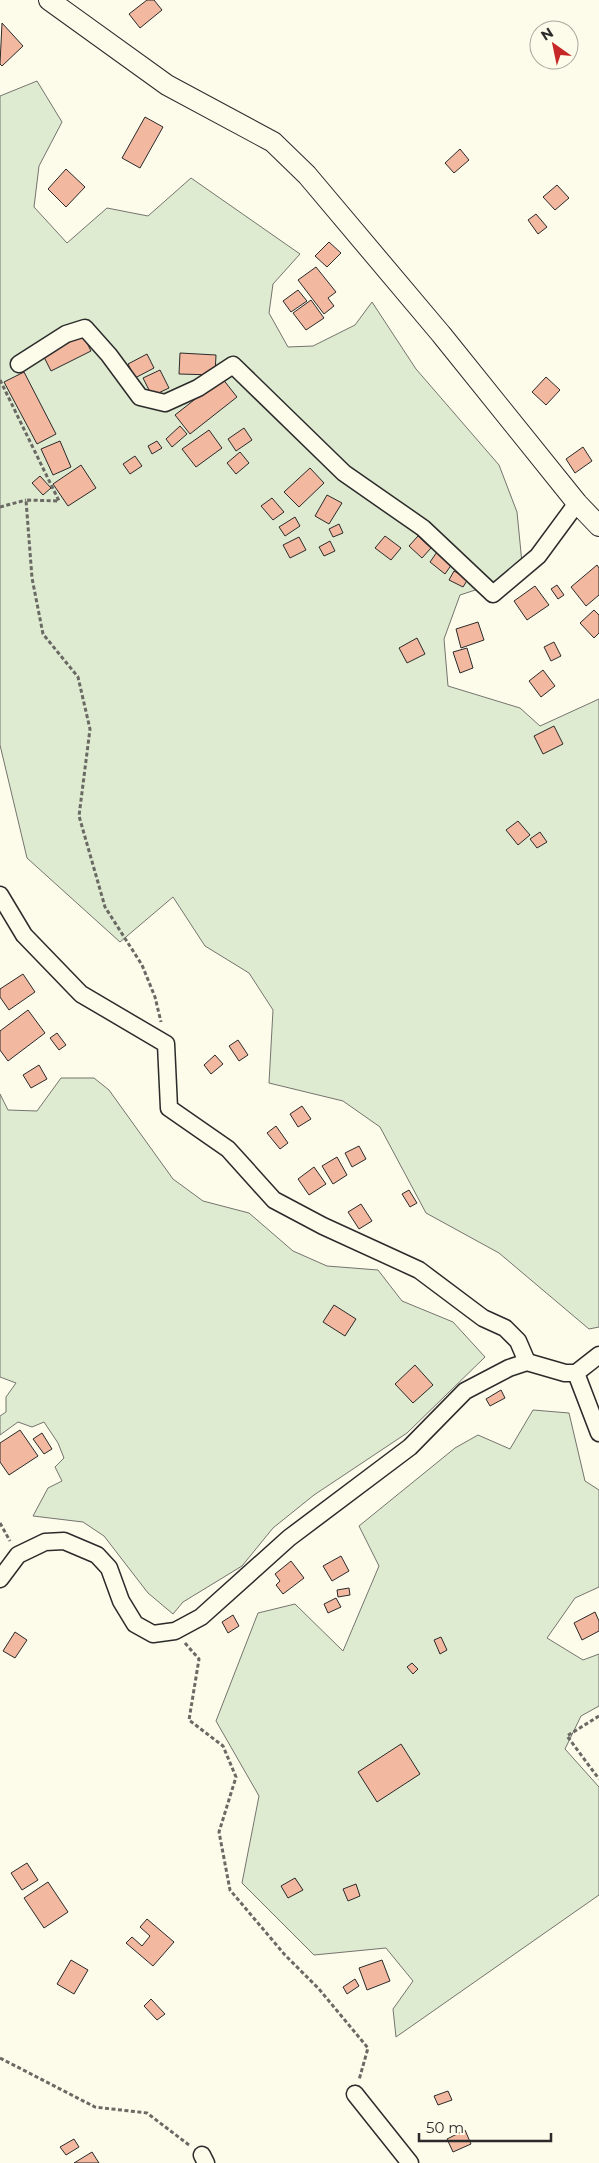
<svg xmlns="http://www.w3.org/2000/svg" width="599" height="2163" font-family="Montserrat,sans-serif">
  <rect width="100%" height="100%" fill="#fdfbea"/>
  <g fill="#deebd1" stroke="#74746e">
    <polygon points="37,81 62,122 39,166 34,207 67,243 107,208 148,216 191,178 300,254 273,284 269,313 288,347 313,346 355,325 372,302 416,369 499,465 517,512 522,563 503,581 460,595 444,639 448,686 520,708 540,726 599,699 599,1327 589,1329 499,1253 426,1213 380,1127 343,1101 269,1083 273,1010 249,973 205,946 173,897 120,942 27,858 0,745 0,96"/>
    <polygon points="61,1078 94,1078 109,1090 173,1179 203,1201 249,1213 293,1251 327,1266 378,1270 402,1301 453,1322 485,1357 407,1433 314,1495 273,1528 242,1566 183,1602 173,1614 148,1593 104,1536 83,1522 33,1516 48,1488 62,1481 55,1467 64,1458 58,1443 44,1422 32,1427 18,1422 0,1435 0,1416 6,1412 6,1397 16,1383 0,1377 0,1094 8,1110 37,1111"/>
    <polygon points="533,1410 569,1413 585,1481 599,1490 599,1587 575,1598 547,1638 583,1660 599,1654 599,1706 581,1716 565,1749 599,1787 599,1895 396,2037 393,2009 413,1981 386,1948 314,1955 242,1883 259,1796 216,1721 258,1613 295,1604 343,1651 379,1566 359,1526 455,1448 478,1435 510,1449"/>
  </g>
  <g fill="#f2b8a0" stroke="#2b2b2b">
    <polygon points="147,0 154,0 162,10 140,28 129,14"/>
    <polygon points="2,23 23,46 2,66 0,64"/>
    <polygon points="145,117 163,127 140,168 122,158"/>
    <polygon points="460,149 469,160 454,173 445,163"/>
    <polygon points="66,169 85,187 66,207 48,189"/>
    <polygon points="557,185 569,198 555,210 543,197"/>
    <polygon points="536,214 547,227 538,234 528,220"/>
    <polygon points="329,242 341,253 327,267 315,256"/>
    <polygon points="316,267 336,292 328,298 334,306 324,314 298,280"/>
    <polygon points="298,290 307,301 291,312 283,301"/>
    <polygon points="311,300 324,318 306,330 293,313"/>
    <polygon points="82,333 91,351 51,371 42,353"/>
    <polygon points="180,353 216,355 215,375 179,374"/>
    <polygon points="147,354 154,368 135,378 128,364"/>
    <polygon points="160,370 169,388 152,396 143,378"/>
    <polygon points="24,372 56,434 37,444 4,382"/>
    <polygon points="546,377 560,390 546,405 532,392"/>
    <polygon points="222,378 237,397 190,434 175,415"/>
    <polygon points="180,426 187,434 172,447 166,439"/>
    <polygon points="244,428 252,440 236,451 228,439"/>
    <polygon points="209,430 222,448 196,467 182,449"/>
    <polygon points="60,441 71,467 53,475 41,449"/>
    <polygon points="157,441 162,448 152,454 148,446"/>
    <polygon points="583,447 592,461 575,473 566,459"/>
    <polygon points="240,452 249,463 236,474 227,463"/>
    <polygon points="135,456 142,466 130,474 123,464"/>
    <polygon points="81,465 96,488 68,506 53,484"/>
    <polygon points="310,468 324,483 299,507 284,492"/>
    <polygon points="40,476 51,488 43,495 32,483"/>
    <polygon points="327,495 342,503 329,524 315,516"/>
    <polygon points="272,498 284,512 273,520 261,506"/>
    <polygon points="295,517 300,526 285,536 279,527"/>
    <polygon points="339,524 343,533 333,537 329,529"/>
    <polygon points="385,536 401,548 391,560 375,548"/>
    <polygon points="418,536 431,548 422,558 409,546"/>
    <polygon points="299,537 306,550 290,558 283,545"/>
    <polygon points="330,541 335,551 324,556 319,547"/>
    <polygon points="437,552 452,564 445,574 430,562"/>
    <polygon points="597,565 599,568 599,595 586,606 571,587"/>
    <polygon points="454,571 468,579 463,587 449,580"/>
    <polygon points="557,585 564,595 558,599 551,589"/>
    <polygon points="535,586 549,605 527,620 514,601"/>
    <polygon points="594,610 599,615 599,633 594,638 580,623"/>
    <polygon points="478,622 484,640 461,648 456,629"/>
    <polygon points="417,638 425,654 407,663 399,648"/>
    <polygon points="554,642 561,656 551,661 544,647"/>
    <polygon points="467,648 473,668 460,673 453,652"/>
    <polygon points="543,670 555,686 541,697 529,681"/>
    <polygon points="554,726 563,744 543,754 534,736"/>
    <polygon points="518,821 530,835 518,845 506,830"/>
    <polygon points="540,832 547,842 537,848 530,839"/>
    <polygon points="23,974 35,992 9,1010 0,997 0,989"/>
    <polygon points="28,1010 45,1033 8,1061 0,1050 0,1031"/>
    <polygon points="57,1033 66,1045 59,1050 50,1038"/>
    <polygon points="238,1040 248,1055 239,1061 229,1046"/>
    <polygon points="215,1055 223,1064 211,1074 204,1065"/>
    <polygon points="39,1065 47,1079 31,1088 23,1075"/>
    <polygon points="302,1106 311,1119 298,1127 290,1114"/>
    <polygon points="276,1126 288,1143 280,1149 267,1133"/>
    <polygon points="359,1146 366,1159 352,1167 345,1153"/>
    <polygon points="337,1157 347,1175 333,1184 322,1166"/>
    <polygon points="314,1167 326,1184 309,1195 298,1179"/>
    <polygon points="409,1190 417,1203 410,1207 402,1194"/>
    <polygon points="361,1204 372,1221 359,1229 348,1212"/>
    <polygon points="334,1305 356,1319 345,1336 323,1322"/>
    <polygon points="415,1365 433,1385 413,1403 395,1384"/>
    <polygon points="501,1390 505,1398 490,1406 486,1399"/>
    <polygon points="20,1430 38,1456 9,1475 0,1462 0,1443"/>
    <polygon points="42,1433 52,1449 44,1454 33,1439"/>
    <polygon points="341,1556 349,1571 332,1581 323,1566"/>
    <polygon points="291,1561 304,1578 283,1594 276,1585 280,1581 275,1574"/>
    <polygon points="349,1588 350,1595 338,1597 337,1590"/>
    <polygon points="336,1598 341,1607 328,1613 324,1604"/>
    <polygon points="595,1612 599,1621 599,1631 582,1640 574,1623"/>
    <polygon points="233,1615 239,1626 228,1633 222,1622"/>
    <polygon points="15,1632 27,1640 15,1658 3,1651"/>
    <polygon points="441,1637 447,1650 440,1654 434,1640"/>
    <polygon points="412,1663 418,1669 413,1674 407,1667"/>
    <polygon points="401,1744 420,1774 377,1802 358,1772"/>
    <polygon points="27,1863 38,1880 22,1890 11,1873"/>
    <polygon points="295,1878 303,1890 288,1898 281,1886"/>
    <polygon points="48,1882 68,1912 44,1928 24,1898"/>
    <polygon points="356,1884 360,1896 348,1901 343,1889"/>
    <polygon points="147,1919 174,1942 153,1966 126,1943 132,1937 142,1946 150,1936 140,1927"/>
    <polygon points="71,1960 88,1970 74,1994 57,1984"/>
    <polygon points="382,1960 390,1981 367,1990 359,1968"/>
    <polygon points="355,1979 359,1986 347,1994 343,1987"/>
    <polygon points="151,1999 165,2014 157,2020 144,2006"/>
    <polygon points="448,2091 452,2100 438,2105 434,2096"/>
    <polygon points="465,2130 471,2144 453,2152 447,2139"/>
    <polygon points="74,2139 79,2147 66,2155 60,2147"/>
    <polygon points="92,2152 99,2163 74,2163"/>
  </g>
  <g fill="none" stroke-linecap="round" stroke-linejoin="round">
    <g stroke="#2b2b2b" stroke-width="19">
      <g id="minor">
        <polyline points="19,364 66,334 85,328 109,355 140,397 165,403 198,388 233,365 344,473 423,528 493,594 538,556 577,503"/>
        <polyline points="0,895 24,935 81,994 166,1044 169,1108 228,1149 274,1200 323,1226 419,1270 483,1318 505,1328 518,1341 527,1362"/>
        <polyline points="576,1373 599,1433"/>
        <polyline points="0,1579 18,1555 45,1542 64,1541 97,1555 109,1568 121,1601 135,1624 153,1634 175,1631 201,1617 289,1538 410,1447 465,1391 509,1368 527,1362 565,1373 576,1373 599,1355"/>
        <polyline points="355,2094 410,2163"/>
        <polyline points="202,2155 206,2163"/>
      </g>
    </g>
    <g stroke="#2b2b2b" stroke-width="22">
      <polyline id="tertiary" points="49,0 167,85 273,142 307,175 441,334 577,503 599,526"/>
    </g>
    <g stroke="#6a6964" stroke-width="3" stroke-dasharray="4 2.5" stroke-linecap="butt">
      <polyline points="0,380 59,501 26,500 32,578 43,634 78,677 90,729 79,816 105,907 142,965 155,997 161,1022"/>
      <polyline points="0,507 26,500"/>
      <polyline points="0,1523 10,1541"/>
      <polyline points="185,1643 199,1659 189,1720 223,1746 236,1777 219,1832 230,1890 285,1955 319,1989 368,2048 359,2080"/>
      <polyline points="599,1716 567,1736 599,1779"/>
      <polyline points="0,2058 95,2107 147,2113 189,2145"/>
    </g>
    <use href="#minor" stroke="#fdfbea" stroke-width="16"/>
    <use href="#tertiary" stroke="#fdfbea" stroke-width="20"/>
  </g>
  <g transform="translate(554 45) rotate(327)"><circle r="24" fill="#fdfbea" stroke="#a9a89e"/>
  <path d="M0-4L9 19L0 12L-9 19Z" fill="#c62828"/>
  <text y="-8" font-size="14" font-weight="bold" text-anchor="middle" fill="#2b2b2b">N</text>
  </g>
  <path d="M419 2133v8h132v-8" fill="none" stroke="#2b2b2b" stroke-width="2.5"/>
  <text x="426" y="2133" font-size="15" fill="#2b2b2b" stroke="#fdfbea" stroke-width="4" paint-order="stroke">50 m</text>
</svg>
